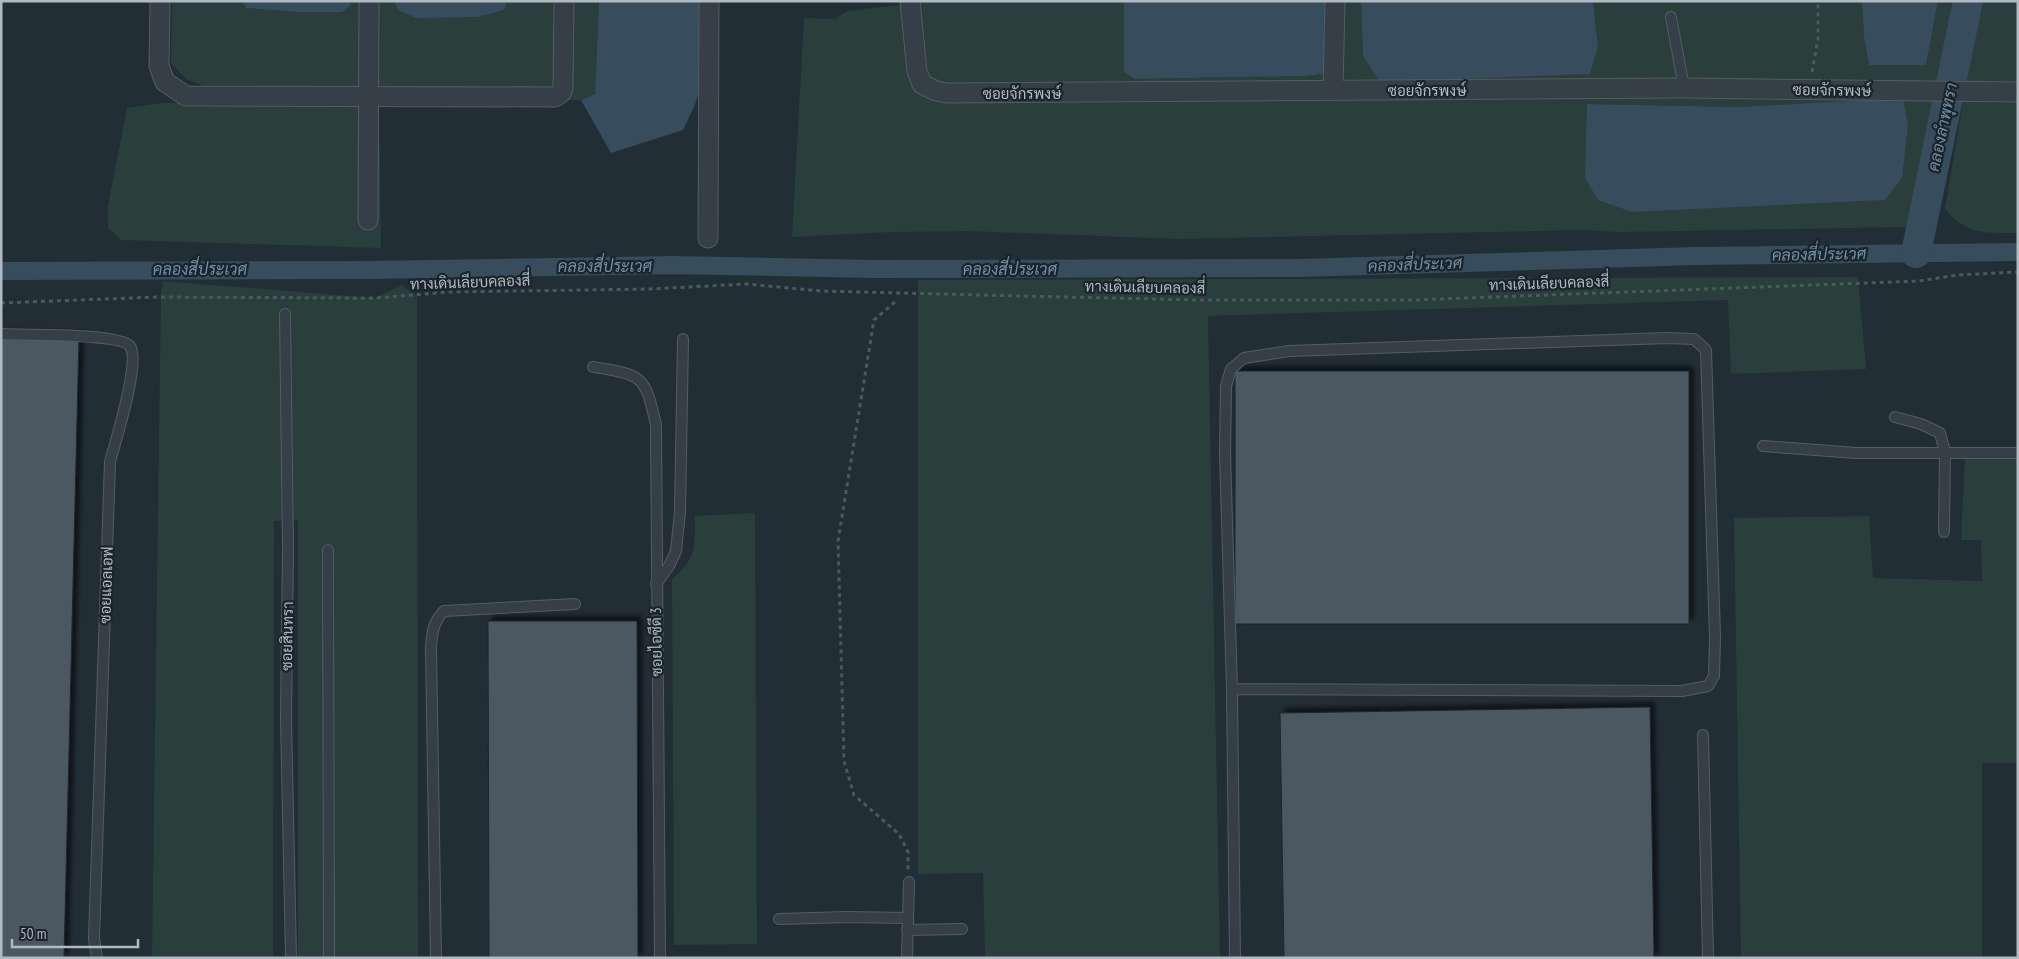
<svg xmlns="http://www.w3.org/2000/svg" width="2019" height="959" font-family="'PT Sans Narrow',Sarabun,sans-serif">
  <defs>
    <filter id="shadow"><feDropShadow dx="4.5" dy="-4.5" stdDeviation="2.5" flood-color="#0009"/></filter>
  </defs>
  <rect width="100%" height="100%" fill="#222e36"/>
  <g fill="#2a3e3b" fill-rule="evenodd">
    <polygon points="172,1 242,1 247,8 297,12 350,6 350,1 362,1 360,90 217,91 186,79 171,63"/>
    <polygon points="379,1 394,1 398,10 503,10 507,1 599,1 595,94 581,100 379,100 381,248 121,240 108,228 108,206 127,108 162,103 378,100"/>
    <path d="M919,1h205v71l11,7 172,-3 28,-4v-71h26l2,55 235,-10 -5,-45h269l2,37 5,27h57l12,-64h20l-47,226 -293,5 -33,-2 -407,9 -210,-8 -76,1 -100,5 12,-219 31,1 12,-8 72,-8zM1587,104l153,3 -108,105z"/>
    <path d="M1983,1h35v232c-33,0 -51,2 -73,-24l29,-173z"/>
    <polygon points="1858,277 1866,369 1731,374 1728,300 1208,316 1220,958 985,958 983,873 918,874 918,280"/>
    <polygon points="163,281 375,298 402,285 417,296 418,958 298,958 298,520 274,521 273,958 152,958 161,292"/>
    <polygon points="1965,458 2018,459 2018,763 1982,763 1982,958 1741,958 1734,518 1869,516 1873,578 1982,581 1981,540 1961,540"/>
    <path d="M755,513l2,431 -83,1 -2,-366c26,-22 22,-31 23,-63z"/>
  </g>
  <g fill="#374c5c">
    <polygon points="242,1 350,1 350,6 342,12 297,12 246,8"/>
    <polygon points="394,1 507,1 504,10 477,17 416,18 398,10"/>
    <polygon points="599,1 702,1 702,84 694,107 683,130 611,153 581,100 595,94"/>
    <polygon points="1124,1 1335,1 1335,72 1307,76 1135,79 1124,72"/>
    <polygon points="1361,1 1593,1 1598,46 1590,74 1380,82 1363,56"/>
    <polygon points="1862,1 1938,1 1926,65 1869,65 1864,38"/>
    <polygon points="1903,98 1908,125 1902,178 1885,200 1632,212 1598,200 1585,178 1587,104 1740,107"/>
  </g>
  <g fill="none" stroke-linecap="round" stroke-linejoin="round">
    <polyline stroke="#374c5c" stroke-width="18" points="1,271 369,270 673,265 874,269 1300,268 1695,256 2018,252"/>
    <polyline stroke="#374c5c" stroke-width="30" points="1916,253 1968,1"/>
  </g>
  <g fill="#4b5862" stroke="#1d262e" filter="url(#shadow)">
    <polygon points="1,335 79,337 64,958 1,958"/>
    <rect x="1235" y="371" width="454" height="253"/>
    <polygon points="488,621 637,621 638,958 489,958"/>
    <polygon points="1650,707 1654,958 1284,958 1280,713"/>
  </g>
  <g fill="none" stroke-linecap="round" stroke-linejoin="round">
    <g stroke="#535d65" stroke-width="12">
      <g id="lane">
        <polyline points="1671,17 1684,88"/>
        <polyline points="285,314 288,547 286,719 291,958"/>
        <path d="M1,334c21,1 119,-1 129,12 11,16 -15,96 -20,116l-16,477 3,19"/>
        <path d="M593,367c50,8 52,8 63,58l4,533"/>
        <polyline points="1895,417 1921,424 1940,433 1945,452 1944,532"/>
        <polyline points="1763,446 1856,453 2018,453"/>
        <polyline points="328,550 329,958"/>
        <polyline points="656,584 669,566 676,551 680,512 683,339"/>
        <polyline points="1232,689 1682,691 1708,686 1714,676 1715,637 1706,350 1694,339 1667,338 1289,351 1244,358 1231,369 1226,386 1225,454 1232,689 1235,958"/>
        <polyline points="1703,735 1708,958"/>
        <polyline points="779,919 847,917 907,918"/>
        <polyline points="907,930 962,929"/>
        <path d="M436,958l-5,-310c1,-15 2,-26 13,-37l131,-7"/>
        <polyline points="907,958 909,882"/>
      </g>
    </g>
    <g stroke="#535d65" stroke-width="21">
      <g id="street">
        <polyline points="160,1 159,66 165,82 186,96 555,97 561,93 563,88 564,1"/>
        <polyline points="910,1 917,71 922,84 936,91 947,93 1684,88 2018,92"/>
        <polyline points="1333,90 1335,1"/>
        <polyline points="368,220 369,1"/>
        <polyline points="708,238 709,1"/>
      </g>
    </g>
    <g stroke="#485b5b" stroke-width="3" stroke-dasharray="4 4" stroke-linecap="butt">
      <polyline points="1812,72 1818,39 1818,1"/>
      <polyline points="895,302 874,320 838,541 844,761 854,795 899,834 908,852 908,871"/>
      <polyline points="1,303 157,297 375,298 450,292 650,289 746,284 821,291 1020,296 1200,300 1414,300 1919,281 1957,275 2018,272"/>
    </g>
    <use href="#lane" stroke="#363f47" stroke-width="10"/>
    <use href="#street" stroke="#363f47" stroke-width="19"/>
  </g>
  <g text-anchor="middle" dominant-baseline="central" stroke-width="4.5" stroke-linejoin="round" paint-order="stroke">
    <g font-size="15" fill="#b0bac3" stroke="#1b242c">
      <text x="1427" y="90">ซอยจักรพงษ์</text>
      <text transform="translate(1832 90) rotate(1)">ซอยจักรพงษ์</text>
      <text x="1022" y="93">ซอยจักรพงษ์</text>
      <text transform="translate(470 282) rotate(-2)">ทางเดินเลียบคลองสี่</text>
      <text transform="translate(1549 283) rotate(-2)">ทางเดินเลียบคลองสี่</text>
      <text transform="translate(1145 287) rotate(1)">ทางเดินเลียบคลองสี่</text>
      <text transform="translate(106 585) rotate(-88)">ซอยแอลเอฟ</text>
      <text transform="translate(287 636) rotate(-89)">ซอยสินทรา</text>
      <text transform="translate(656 642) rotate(-91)">ซอยไอซีดี 3</text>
    </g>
    <g font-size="16" font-style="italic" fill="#738fa5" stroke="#1b242c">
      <text transform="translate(1942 127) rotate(-78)">คลองลำพุทรา</text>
      <text transform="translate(1819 254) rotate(-1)">คลองสี่ประเวศ</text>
      <text transform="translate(1415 264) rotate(-2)">คลองสี่ประเวศ</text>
      <text x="605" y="266">คลองสี่ประเวศ</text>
      <text x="200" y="269">คลองสี่ประเวศ</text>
      <text x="1010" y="269">คลองสี่ประเวศ</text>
    </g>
  </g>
  <rect width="2019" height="959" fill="none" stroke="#b0bac3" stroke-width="5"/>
  <path d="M12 939v8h126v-8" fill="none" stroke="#b0bac3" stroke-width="2.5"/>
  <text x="20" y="939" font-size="15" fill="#b0bac3" stroke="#1b242c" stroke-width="4" paint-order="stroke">50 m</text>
</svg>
